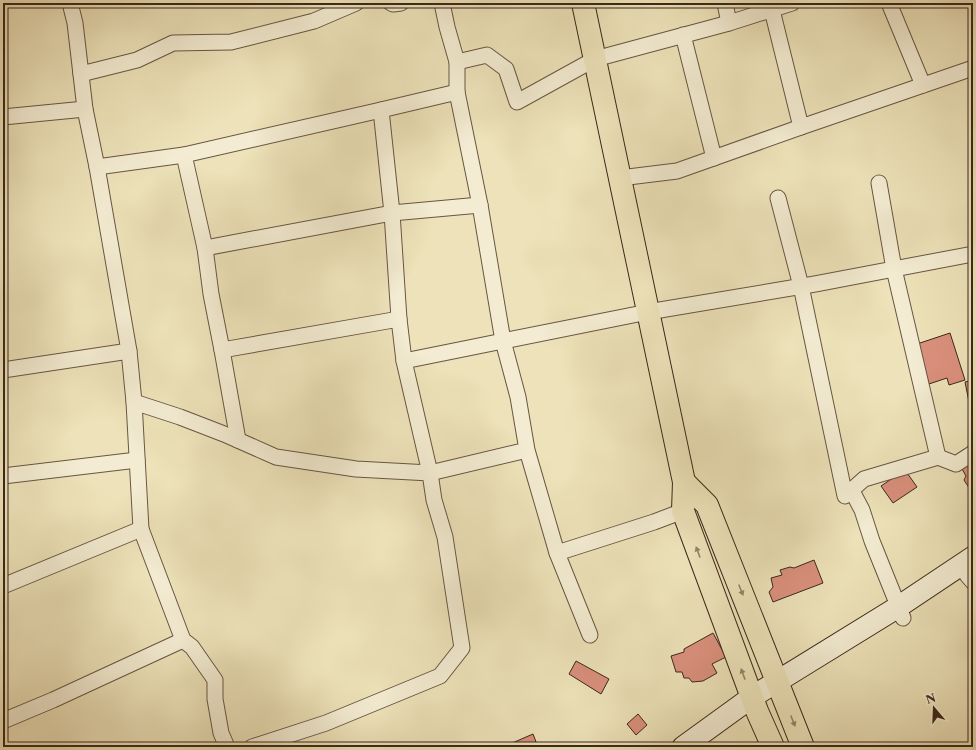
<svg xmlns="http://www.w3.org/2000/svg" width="976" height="750" font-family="'Libre Caslon Text',serif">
  <rect width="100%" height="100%" fill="#ede2b9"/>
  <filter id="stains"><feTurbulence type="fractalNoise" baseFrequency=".005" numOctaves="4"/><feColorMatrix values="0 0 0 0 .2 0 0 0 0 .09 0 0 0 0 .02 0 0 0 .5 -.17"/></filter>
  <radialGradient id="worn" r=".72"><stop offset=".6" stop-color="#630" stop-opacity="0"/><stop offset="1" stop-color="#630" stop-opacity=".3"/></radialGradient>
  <g fill="#da907d" stroke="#3b271a">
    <polygon points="637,3 653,3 638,7"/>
    <polygon points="950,333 965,380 949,385 947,378 929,384 917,344"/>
    <polygon points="973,380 973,411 971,412 965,382"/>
    <polygon points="973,459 973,494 964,480 966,476 962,469"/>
    <polygon points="905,470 917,487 893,503 881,486"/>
    <polygon points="814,560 823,583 773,602 769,592 773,587 771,578 782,575 780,570 790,567 794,568"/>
    <polygon points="713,633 726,657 712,664 717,673 703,681 692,682 689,678 684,678 682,672 676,672 671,656 684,652 684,649"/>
    <polygon points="576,661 609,679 601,694 569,674"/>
    <polygon points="638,714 647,725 636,735 627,724"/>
    <polygon points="533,734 538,747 503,747"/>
  </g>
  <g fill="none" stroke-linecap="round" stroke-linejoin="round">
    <g stroke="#685642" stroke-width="17">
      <g id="street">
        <polyline points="70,3 75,23 85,109 97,167"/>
        <polyline points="391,3 393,4 401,3"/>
        <polyline points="442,3 447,27 457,62 487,55 506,69 517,102 595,59 729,23 792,3"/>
        <polyline points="725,3 729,23"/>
        <polyline points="889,3 923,85"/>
        <polyline points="772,10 801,127"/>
        <polyline points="683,35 714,158"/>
        <polyline points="81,74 137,60 173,43 231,42 314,21 356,3"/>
        <polyline points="457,92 457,62"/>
        <polyline points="3,117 85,109"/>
        <polyline points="620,178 677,171 801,127 973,68"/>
        <polyline points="778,198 801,286 845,496 864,479 938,457 894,269 879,183"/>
        <polyline points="205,248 184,155 381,110"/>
        <polyline points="399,319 392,213 381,110 457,92 480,205 503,341 648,312 815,284 973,254"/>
        <polyline points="222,350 211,294 205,248 392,213 480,205"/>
        <polyline points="129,351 97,167 184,155"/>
        <polyline points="3,370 129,351 134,402"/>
        <polyline points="238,440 222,350 399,319 404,361"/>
        <polyline points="527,450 518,397 503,341 404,361 430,473 527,450 557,553 654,522 683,511"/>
        <polyline points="938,457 956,464 973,453"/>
        <polyline points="3,476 137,460"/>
        <polyline points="852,491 862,510 872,541 903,618"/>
        <polyline points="557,553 590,635"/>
        <polyline points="967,575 973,582"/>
        <polyline points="3,586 141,529"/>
        <polyline points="3,721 53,700 183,640"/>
        <polyline points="227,747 221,733 215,699 215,680 192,647 183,640 141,529 134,402 180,417 224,434 276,457 356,469 430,473 434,500 445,537 462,648 440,676 326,723 252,747"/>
      </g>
    </g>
    <g stroke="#3b271a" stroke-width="23">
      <polyline id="secondary" points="683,747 752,697 898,607 973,557"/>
    </g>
    <g stroke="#3b271a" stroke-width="24">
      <g id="primary">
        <polyline points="583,3 684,482 683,511 757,711 773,747"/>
        <polyline points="684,482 707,505 803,747"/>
      </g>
    </g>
    <use href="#street" stroke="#f3ecd2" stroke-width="15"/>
    <use href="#secondary" stroke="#f3ecd2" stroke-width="21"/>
    <use href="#primary" stroke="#ede2b9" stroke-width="22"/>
  </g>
  <defs><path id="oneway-solid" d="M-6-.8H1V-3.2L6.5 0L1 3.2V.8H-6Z"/></defs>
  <g fill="#94846a">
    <use href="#oneway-solid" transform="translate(698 552) rotate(-110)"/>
    <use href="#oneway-solid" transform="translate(741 590) rotate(68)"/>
    <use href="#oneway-solid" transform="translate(743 674) rotate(-110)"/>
    <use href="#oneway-solid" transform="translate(793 721) rotate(68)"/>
  </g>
  <rect width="976" height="750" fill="none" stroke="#ede2b9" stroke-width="16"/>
  <rect x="4" y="4" width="968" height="742" fill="none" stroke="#3b271a" stroke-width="2"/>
  <rect x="8" y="8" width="960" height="734" fill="none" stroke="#3b271a"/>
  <g transform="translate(934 708) rotate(341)" stroke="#f3ecd2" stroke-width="3" paint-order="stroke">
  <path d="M0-3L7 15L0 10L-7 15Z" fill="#3b271a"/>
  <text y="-6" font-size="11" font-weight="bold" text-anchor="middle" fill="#3b271a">N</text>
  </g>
  <rect width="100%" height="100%" filter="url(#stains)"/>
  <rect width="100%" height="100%" fill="url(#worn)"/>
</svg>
